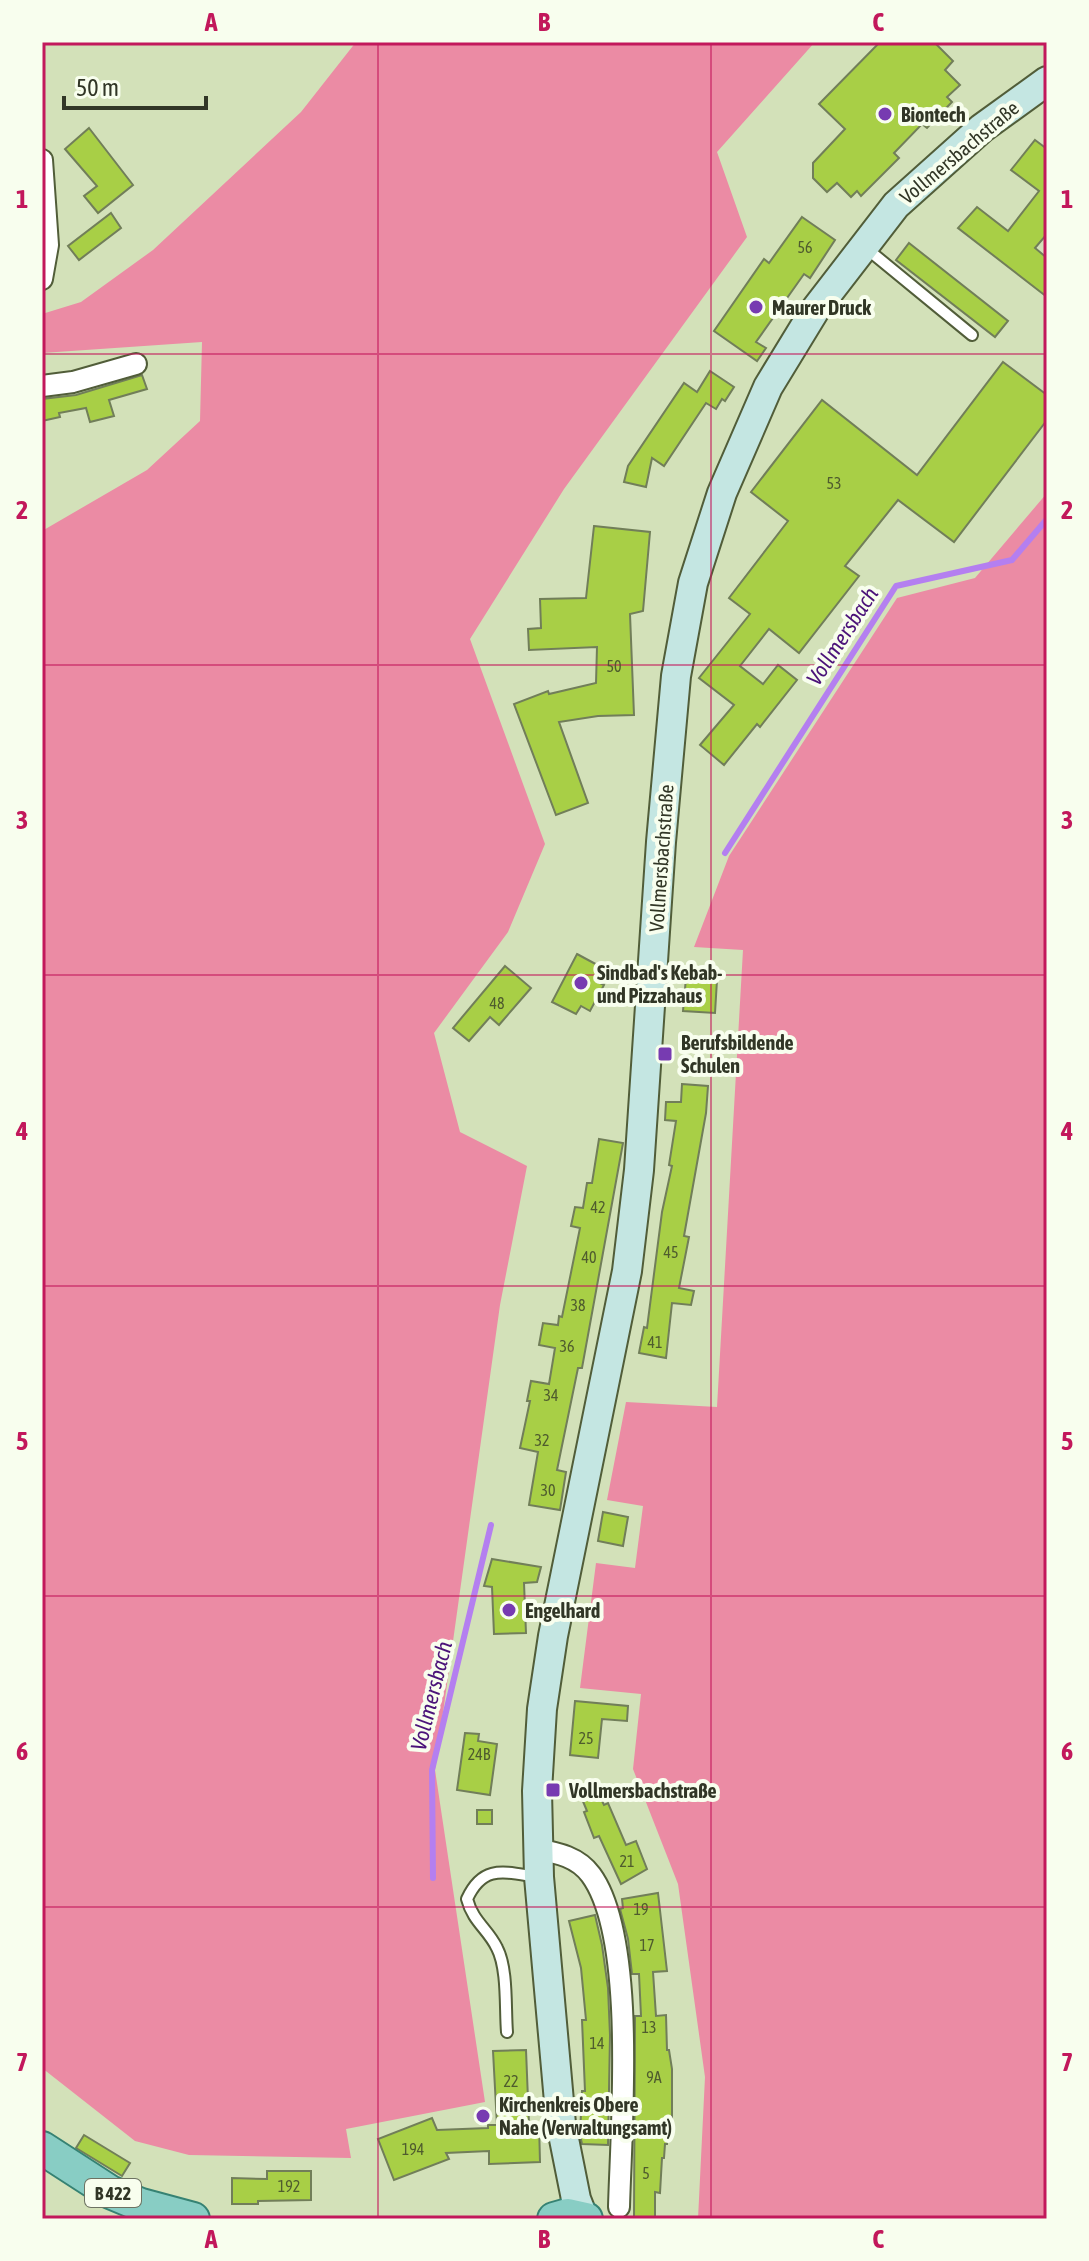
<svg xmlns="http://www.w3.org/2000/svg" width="1089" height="2261" font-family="'Asap Condensed',sans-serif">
  <rect width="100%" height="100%" fill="#d3e1b9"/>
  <g fill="#eb8ba4">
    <polygon points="356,42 815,42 717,152 747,237 564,489 470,639 545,844 508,932 434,1033 460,1132 527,1166 500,1305 435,1770 485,2102 346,2129 351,2158 189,2155 135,2141 42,2068 42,531 147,470 200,421 202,342 42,353 42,314 81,302 153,250 301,112"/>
    <polygon points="1047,493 1047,2219 698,2219 705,2077 678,1884 633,1769 641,1694 580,1688 596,1563 635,1568 643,1506 607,1500 626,1402 717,1407 743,950 694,947 729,856 897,598 975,578"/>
  </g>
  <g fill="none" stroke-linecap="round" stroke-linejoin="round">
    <g stroke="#b47ff0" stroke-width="6">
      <polyline points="725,853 896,586 1012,560 1047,519"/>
      <polyline points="433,1878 432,1770 491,1525"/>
    </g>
  </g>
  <g fill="#a8cf46" stroke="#717e59" stroke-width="2">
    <polygon points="880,42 934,42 953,61 945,70 960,85 947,97 952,102 927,128 922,124 894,153 899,158 861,196 857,191 851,197 837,183 827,192 813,178 813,163 845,129 819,104"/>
    <polygon points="89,128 133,185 98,213 84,196 97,186 65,149"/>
    <polygon points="1035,140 1047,149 1047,234 1035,248 1047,258 1047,297 958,228 977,207 1008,231 1039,191 1011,170"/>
    <polygon points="111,213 121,228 79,260 68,246"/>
    <polygon points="802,217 835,240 810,278 804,274 756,342 766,348 757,361 714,331 764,259 769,263"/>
    <polygon points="909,243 1008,321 995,337 896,260"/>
    <polygon points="1003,362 1047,395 1047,420 954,542 898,500 845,566 859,576 799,653 769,629 740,666 763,684 778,665 797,680 760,727 757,724 724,765 700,745 734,705 699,678 750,614 729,598 788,521 751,492 822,400 917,475"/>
    <polygon points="710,371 734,387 725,401 722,399 716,409 706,403 664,466 652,458 646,487 624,482 628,466 684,383 697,392"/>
    <polygon points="142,375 147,389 109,400 114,416 90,422 86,408 59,413 60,417 42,421 42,399 76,395"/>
    <polygon points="594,526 650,532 643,611 630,614 634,715 598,716 559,722 588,803 556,815 514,704 548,691 549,694 596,683 597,647 529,650 528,629 541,628 540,599 586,598"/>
    <polygon points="577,954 603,968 596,981 604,985 590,1011 581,1006 576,1014 552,1002"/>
    <polygon points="505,966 531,988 499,1025 490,1017 469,1041 453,1028"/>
    <polygon points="686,978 717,980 715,1013 683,1011"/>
    <polygon points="682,1084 708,1086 706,1113 684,1236 689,1237 679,1288 694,1291 691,1305 672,1303 666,1358 639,1353 644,1327 647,1328 662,1212 672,1166 669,1165 676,1121 665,1120 666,1102 681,1102"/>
    <polygon points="599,1139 623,1143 582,1368 578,1368 557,1470 566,1472 560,1510 529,1505 538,1452 520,1448 530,1401 527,1401 531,1381 549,1384 555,1348 539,1345 543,1323 558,1325 559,1316 562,1317 580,1228 571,1226 575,1207 583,1208 587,1183 592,1183"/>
    <polygon points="603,1512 628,1517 623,1546 598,1541"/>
    <polygon points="492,1559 541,1567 537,1582 524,1583 526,1633 494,1634 492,1587 484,1586"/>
    <polygon points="575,1701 628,1706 627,1721 602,1719 598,1758 570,1755"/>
    <polygon points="465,1733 479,1734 478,1741 497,1744 490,1795 457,1790"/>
    <polygon points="598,1793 604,1805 608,1803 626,1845 636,1841 647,1869 621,1884 599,1836 594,1838 584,1812 587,1811 582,1799"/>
    <rect x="477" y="1810" width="15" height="14"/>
    <polygon points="658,1893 667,1971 653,1972 656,2016 666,2015 667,2050 669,2050 672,2069 672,2123 668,2123 667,2144 665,2144 664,2158 662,2158 660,2193 655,2192 655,2219 634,2219 635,2016 641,2016 639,1974 632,1974 628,1939 620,1909 623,1908 622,1899"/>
    <polygon points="595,1915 602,1945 608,1988 610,2035 608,2145 582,2144 580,2135 582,2091 585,2091 582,2020 586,2020 581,1968 569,1921"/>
    <polygon points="526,2050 529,2124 539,2123 540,2162 489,2164 489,2151 446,2153 449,2159 394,2180 378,2139 432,2118 437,2130 488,2128 488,2125 497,2125 493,2051"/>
    <polygon points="84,2135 130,2163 122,2176 76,2148"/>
    <polygon points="267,2171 311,2171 311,2200 258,2201 258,2204 232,2204 232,2178 267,2179"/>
  </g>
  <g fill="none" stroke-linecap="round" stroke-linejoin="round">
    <g stroke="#515d39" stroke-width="14">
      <g id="service">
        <polyline points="866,248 972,335"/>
        <path d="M507,2032c-2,-23 1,-63 -10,-84 -9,-19 -24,-26 -30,-49 16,-35 37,-27 71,-22"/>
      </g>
    </g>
    <g stroke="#515d39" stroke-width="24">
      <g id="minor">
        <polyline points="42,160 48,245 42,279"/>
        <polyline points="42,386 73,382 136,364"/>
        <path d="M537,1849c21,4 41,8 54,26 46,63 30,253 28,332"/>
      </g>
    </g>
    <g stroke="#515d39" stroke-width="32">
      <polyline id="secondary" points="583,2217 576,2199 561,2124 539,1877 537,1791 542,1709 553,1636 627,1271 639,1170 661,842 676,676 693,583 722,493 768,387 815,310 896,205 982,128 1047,81"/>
    </g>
    <g stroke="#368273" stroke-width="36">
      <g id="primary">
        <polyline points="42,2148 110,2192 141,2205 193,2219"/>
        <polyline points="554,2219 568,2215 586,2219"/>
      </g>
    </g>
    <use href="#service" stroke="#fff" stroke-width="10"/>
    <use href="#minor" stroke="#fff" stroke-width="20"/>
    <use href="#secondary" stroke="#c4e6e2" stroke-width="28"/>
    <use href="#primary" stroke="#88cdc4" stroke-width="32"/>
  </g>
  <path fill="none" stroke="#c2185b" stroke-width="2" stroke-opacity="0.55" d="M378,42v2177M711,42v2177M42,354h1005M42,665h1005M42,975h1005M42,1286h1005M42,1596h1005M42,1907h1005"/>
  <g fill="#773bb1" stroke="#f8feee" stroke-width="3">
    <circle cx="885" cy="114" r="8"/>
    <circle cx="756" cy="307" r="8"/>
    <circle cx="581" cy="983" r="8"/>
    <rect x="657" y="1046" width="16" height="16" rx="4"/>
    <circle cx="509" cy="1610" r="8"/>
    <rect x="545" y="1782" width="16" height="16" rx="4"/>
    <circle cx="483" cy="2116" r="8"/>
  </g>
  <g text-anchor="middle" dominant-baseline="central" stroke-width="8" stroke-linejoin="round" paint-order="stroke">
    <g font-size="16" fill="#4f5c2e">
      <text x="805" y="247">56</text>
      <text x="834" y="483">53</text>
      <text x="614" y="666">50</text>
      <text x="497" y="1003">48</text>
      <text x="598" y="1207">42</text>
      <text x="671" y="1252">45</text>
      <text x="589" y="1257">40</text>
      <text x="578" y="1305">38</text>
      <text x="655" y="1342">41</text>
      <text x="567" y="1346">36</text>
      <text x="551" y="1395">34</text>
      <text x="542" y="1440">32</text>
      <text x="548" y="1490">30</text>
      <text x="586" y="1738">25</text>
      <text x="479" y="1754">24B</text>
      <text x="627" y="1861">21</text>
      <text x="641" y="1909">19</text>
      <text x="647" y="1945">17</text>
      <text x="649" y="2027">13</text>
      <text x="597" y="2043">14</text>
      <text x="654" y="2077">9A</text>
      <text x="511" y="2081">22</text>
      <text x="413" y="2149">194</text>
      <text x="646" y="2173">5</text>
      <text x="289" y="2186">192</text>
    </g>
    <rect fill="#f8feee" stroke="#6d7262" stroke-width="2" x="85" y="2179" width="56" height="28" rx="6"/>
    <g font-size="18" font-weight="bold" fill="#313626">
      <text x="113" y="2193">B 422</text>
    </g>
    <g font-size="20" font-weight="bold" fill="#313626" stroke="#f8feee" text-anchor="start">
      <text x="901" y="114">Biontech</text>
      <text x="772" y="307">Maurer Druck</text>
      <text x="597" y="972">Sindbad's Kebab-<tspan x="597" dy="23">und Pizzahaus</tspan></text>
      <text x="681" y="1042">Berufsbildende<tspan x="681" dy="23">Schulen</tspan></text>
      <text x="525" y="1610">Engelhard</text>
      <text x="569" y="1790">Vollmersbachstraße</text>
      <text x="499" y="2104">Kirchenkreis Obere<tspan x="499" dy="23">Nahe (Verwaltungsamt)</tspan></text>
    </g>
    <g font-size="20" fill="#313626" stroke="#f8feee">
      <text transform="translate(959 152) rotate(-40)">Vollmersbachstraße</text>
      <text transform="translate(661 858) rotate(-86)">Vollmersbachstraße</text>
    </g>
    <g font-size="22" font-style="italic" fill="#4b1379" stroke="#f8feee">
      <text transform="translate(842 636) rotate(-57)">Vollmersbach</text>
      <text transform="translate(431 1696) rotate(-76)">Vollmersbach</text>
    </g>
  </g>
  <rect width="1089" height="2261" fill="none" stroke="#f8feee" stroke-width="88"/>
  <path d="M64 96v12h142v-12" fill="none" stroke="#313626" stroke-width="4"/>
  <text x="76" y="96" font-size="24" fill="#313626" stroke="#f8feee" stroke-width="6" paint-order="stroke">50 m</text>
  <rect x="44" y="44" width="1001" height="2173" fill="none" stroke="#c2185b" stroke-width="3"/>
  <g font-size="26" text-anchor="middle" font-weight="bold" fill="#c2185b">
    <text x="211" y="31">A</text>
    <text x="544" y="31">B</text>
    <text x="878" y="31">C</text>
    <text x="22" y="208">1</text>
    <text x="1067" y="208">1</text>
    <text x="22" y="519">2</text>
    <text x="1067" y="519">2</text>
    <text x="22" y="829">3</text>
    <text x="1067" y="829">3</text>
    <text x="22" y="1140">4</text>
    <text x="1067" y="1140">4</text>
    <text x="22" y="1450">5</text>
    <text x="1067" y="1450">5</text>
    <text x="22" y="1760">6</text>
    <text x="1067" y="1760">6</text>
    <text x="22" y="2071">7</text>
    <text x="1067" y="2071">7</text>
    <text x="211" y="2248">A</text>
    <text x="544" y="2248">B</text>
    <text x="878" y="2248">C</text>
  </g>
</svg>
